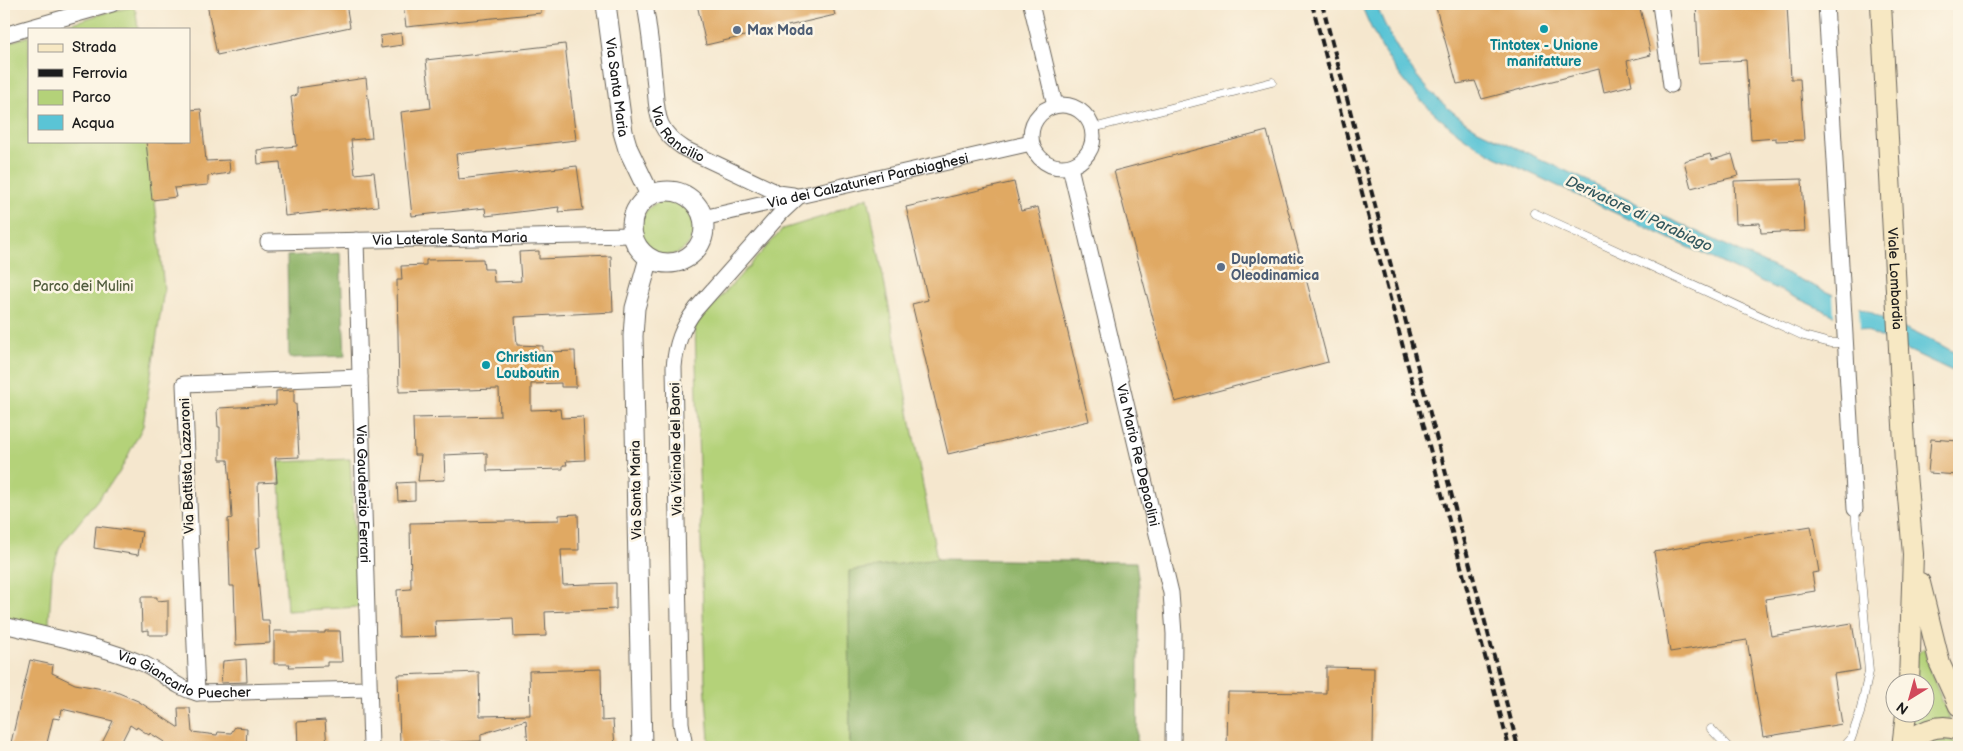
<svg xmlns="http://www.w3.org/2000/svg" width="1963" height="751" font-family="'Balsamiq Sans',sans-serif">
  <rect width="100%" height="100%" fill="#fcf5e5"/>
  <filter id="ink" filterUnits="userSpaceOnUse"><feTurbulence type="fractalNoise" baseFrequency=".02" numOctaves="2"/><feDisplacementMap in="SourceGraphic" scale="10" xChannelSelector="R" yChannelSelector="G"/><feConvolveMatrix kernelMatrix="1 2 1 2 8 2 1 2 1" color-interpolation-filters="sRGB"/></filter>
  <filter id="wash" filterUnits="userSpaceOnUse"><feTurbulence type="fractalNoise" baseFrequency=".0096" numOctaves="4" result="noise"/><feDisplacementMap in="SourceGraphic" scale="20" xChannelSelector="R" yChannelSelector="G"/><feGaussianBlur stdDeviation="1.12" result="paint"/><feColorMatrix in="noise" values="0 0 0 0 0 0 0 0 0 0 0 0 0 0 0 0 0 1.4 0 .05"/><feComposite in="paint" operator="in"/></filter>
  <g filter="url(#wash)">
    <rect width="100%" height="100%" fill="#f5e7ce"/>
    <g fill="#b4d279" stroke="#68774a">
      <polygon points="133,7 136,12 138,29 53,29 108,12"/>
      <polygon points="29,36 29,141 149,141 164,290 143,426 119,473 60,546 52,572 48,639 4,630 4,44"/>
      <polygon points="868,197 937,559 849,571 850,747 715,747 709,740 705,682 695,325 783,229 825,216"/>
      <circle cx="667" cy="228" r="27"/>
      <polygon points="350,459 359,607 287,611 279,462"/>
      <path d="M1924,648l5,21 21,50c-15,0 -26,2 -39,8l2,-13h13v-30l-10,-1v-28z"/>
      <polygon points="1936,739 1947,739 1959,743 1959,747 1915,747 1923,742"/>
    </g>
    <g fill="#8fb469" stroke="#566842">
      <polygon points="340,253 345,356 289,358 287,256"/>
      <polygon points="937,559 1136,562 1139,585 1137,747 850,747 849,571"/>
    </g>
    <path fill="#5ac4d6" stroke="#3b7079" d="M1361,4h15c21,54 53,95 102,126l463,215 18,10v19l-463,-217c-63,-34 -110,-86 -135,-153z"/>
    <polygon fill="#f5e7ce" points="1833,293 1859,305 1860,329 1834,317"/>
    <g id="blocks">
      <g fill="#e0a964">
        <polygon points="207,4 346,4 350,27 217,55"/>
        <polygon points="403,4 541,4 541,13 406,27"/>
        <polygon points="697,4 832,4 835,15 706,45"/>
        <polygon points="1435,4 1639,4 1651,55 1627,61 1632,85 1604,92 1599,69 1482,99 1475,81 1457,84"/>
        <polygon points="1696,4 1787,4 1791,79 1800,79 1804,140 1776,141 1776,138 1751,140 1746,60 1699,63"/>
        <polygon points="401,33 402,45 381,48 380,36"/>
        <polygon points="565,44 576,140 456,154 459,179 577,166 583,210 558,212 559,207 486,216 485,208 412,216 401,112 431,108 426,60"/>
        <polygon points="366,78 372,138 351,140 355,174 374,172 378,206 285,216 280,162 258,164 257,150 297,146 291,97 297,95 297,88"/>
        <polygon points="201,109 206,161 229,160 230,173 208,176 208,185 174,188 176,197 152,200 146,141 189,141 189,110"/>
        <polygon points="1267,131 1328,362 1175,402 1114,171"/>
        <polygon points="1710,154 1712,160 1732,154 1738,176 1691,188 1684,161"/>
        <polygon points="1802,179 1805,231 1761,233 1760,223 1736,224 1734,181"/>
        <polygon points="1014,182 1021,211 1038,207 1089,421 948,454 912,304 928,300 906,207"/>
        <polygon points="539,251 539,259 611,256 613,312 515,317 517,345 543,346 543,352 575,351 576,387 561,387 561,383 531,384 531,410 560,409 561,418 583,417 585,460 566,461 567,465 563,465 563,469 487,471 487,453 444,455 445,480 418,481 421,455 414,455 413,418 500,416 499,389 399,392 397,280 402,280 401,266 426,265 426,260 483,259 484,269 493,269 494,282 521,281 519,252"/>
        <polygon points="294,390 294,404 296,404 299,457 275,458 277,482 258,483 260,547 255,548 262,620 269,620 270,643 236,645 234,586 230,586 228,519 232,518 230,483 228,460 220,460 220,427 218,427 217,410 219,408 276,405 276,391"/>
        <polygon points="1931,439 1959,441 1959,475 1928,473"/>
        <polygon points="415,482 415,500 398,501 397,483"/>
        <polygon points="578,514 579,550 561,550 563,585 616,583 616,609 545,612 546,636 514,637 513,618 435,621 436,636 399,637 397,590 411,589 410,523 559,520 559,515"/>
        <polygon points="96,526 142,532 138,555 94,548"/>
        <polygon points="1811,526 1819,572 1812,573 1815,591 1765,599 1771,636 1852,623 1860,670 1834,674 1842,724 1763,737 1747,640 1670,652 1654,552"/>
        <polygon points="141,597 157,597 157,601 168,600 168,635 149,635 149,630 142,631"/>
        <polygon points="274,631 289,631 289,633 325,633 325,631 340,631 342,662 327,662 327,666 289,667 290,664 274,664"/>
        <polygon points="246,659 247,682 221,683 223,661"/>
        <polygon points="30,660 53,665 52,673 75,684 114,691 138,701 179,728 178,708 190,708 192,732 217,735 218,732 231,733 235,727 247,728 246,747 172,747 150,733 149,735 137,727 136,729 130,725 119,747 100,747 113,721 62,709 60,719 53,718 46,747 10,747"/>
        <polygon points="1326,667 1374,668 1373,747 1227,747 1228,692 1326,693"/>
        <polygon points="601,669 602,721 613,720 615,747 528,747 526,720 481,734 481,741 400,744 398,675 479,672 480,716 530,715 529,671"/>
        <polygon points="325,720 327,747 298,747 297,722"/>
      </g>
    </g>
  </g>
  <g filter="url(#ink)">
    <use href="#blocks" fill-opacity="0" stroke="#68635a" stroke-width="1"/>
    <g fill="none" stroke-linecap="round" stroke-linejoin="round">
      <g stroke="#68635a" stroke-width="9">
        <g id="service">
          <polyline points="1093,128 1272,82"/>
          <polyline points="1534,213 1804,336 1830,343 1846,343"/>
          <polyline points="1711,729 1728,747"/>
          <polyline points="1844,747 1851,739 1860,713 1869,672 1855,509"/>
        </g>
      </g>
      <g stroke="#68635a" stroke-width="17">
        <g id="minor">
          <path id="s1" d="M645,4c4,24 7,49 9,73 2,15 1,33 7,47 5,11 13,18 24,25l93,44 15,2"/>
          <polyline points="1031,4 1055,105"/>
          <polyline points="1660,4 1671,85"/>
          <polyline points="1826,4 1855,509"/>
          <polyline points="4,35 112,4"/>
          <circle cx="1062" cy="136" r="31"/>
          <path id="s2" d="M1070,167l101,426 3,41 -1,113"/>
          <path id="s3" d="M703,218l328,-75"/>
          <path id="s4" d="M356,240l15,507"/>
          <path id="s5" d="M268,242l364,-7"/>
          <path id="s6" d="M4,625c47,12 95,20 140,39 18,8 32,24 53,29l171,-4"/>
          <polyline points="197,693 184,384 360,377"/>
          <path d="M685,747l-4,-24 -7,-356c2,-23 8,-40 22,-58l86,-97 17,-16"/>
        </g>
      </g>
      <g stroke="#68635a" stroke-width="21">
        <g id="tertiary">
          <path id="s7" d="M606,4l17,128 5,17 22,46"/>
          <circle cx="668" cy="227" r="36"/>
          <polyline points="642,747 633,336 635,308 649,258"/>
        </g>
      </g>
      <g stroke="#68635a" stroke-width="22">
        <g id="secondary">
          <path id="s8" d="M1881,4l24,459 8,91 -4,130"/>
          <polyline points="1920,583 1940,664 1959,706"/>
          <polyline points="1902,747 1906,714"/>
          <path d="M1903,747c14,-15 35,-25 56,-17"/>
        </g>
      </g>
      <use href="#service" stroke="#fff" stroke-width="8"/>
      <use href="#minor" stroke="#fff" stroke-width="15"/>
      <use href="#tertiary" stroke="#fff" stroke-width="19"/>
      <use href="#secondary" stroke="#f7e8c3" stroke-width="20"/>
      <g stroke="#1c1c1c" stroke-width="4" stroke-dasharray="8 4" stroke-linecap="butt">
        <polyline points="1312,4 1509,747"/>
        <polyline points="1322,4 1518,747"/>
      </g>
    </g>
  </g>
  <g fill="#0f9aa8" stroke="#fcf5e5" stroke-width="2">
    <circle cx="1544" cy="29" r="5"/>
    <circle cx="486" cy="365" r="5"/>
  </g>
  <g fill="#5c6f8a" stroke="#fcf5e5" stroke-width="2">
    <circle cx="737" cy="30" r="5"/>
    <circle cx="1221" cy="267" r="5"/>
  </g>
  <g text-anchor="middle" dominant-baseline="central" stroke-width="5" stroke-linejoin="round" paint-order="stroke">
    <g font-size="14" font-weight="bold" fill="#4e5e75" stroke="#fcf5e5" text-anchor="start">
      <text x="747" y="30">Max Moda</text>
      <text x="1231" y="259">Duplomatic<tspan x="1231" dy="16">Oleodinamica</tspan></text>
    </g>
    <g font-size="14" font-weight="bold" fill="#0d838f" stroke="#fcf5e5">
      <text x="1544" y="45">Tintotex - Unione<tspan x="1544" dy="16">manifatture</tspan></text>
      <text x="496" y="357" text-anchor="start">Christian<tspan x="496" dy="16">Louboutin</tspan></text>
    </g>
    <g font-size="14" fill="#1c1c1c" stroke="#fcf5e5">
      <text stroke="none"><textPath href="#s7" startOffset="84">Via Santa Maria</textPath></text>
      <text stroke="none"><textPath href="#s1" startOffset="140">Via Rancilio</textPath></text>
      <text stroke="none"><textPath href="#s3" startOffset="169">Via dei Calzaturieri Parabiaghesi</textPath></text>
      <text stroke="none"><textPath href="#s5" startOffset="182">Via Laterale Santa Maria</textPath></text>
      <text stroke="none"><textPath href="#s8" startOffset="275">Viale Lombardia</textPath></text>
      <text transform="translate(676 449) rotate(-91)">Via Vicinale del Baroi</text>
      <text stroke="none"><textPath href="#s2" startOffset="296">Via Mario Re Depaolini</textPath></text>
      <text transform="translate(187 466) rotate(-92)">Via Battista Lazzaroni</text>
      <text transform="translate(636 490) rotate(-91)">Via Santa Maria</text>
      <text stroke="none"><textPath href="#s4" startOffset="254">Via Gaudenzio Ferrari</textPath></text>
      <text stroke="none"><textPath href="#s6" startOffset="189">Via Giancarlo Puecher</textPath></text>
    </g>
    <g font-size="14" fill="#515c3d" stroke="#fcf5e5">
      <text x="83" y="286">Parco dei Mulini</text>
    </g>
    <g font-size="15" font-style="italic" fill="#32575d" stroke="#fcf5e5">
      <text transform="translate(1639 214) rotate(25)">Derivatore di Parabiago</text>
    </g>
  </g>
  <rect width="1963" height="751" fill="none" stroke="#fcf5e5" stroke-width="20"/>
  <rect x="28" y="28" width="162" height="115" fill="#fcf5e5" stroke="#a29e95"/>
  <rect x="38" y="44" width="25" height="8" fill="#f7e8c3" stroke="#a29e95"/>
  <text x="72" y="52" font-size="15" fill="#1c1c1c">Strada</text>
  <rect x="38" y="69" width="25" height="8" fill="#1c1c1c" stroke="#a29e95"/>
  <text x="72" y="78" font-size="15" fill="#1c1c1c">Ferrovia</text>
  <rect x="38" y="90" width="25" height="15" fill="#b4d279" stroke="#a29e95"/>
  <text x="72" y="102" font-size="15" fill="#1c1c1c">Parco</text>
  <rect x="38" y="115" width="25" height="15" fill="#5ac4d6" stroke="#a29e95"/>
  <text x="72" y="128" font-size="15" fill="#1c1c1c">Acqua</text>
  <g transform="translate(1910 698) rotate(217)"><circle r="24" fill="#fcf5e5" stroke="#a29e95"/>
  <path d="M0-4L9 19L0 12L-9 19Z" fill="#d1495b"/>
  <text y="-8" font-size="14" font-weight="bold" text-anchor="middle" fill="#1c1c1c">N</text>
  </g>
</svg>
